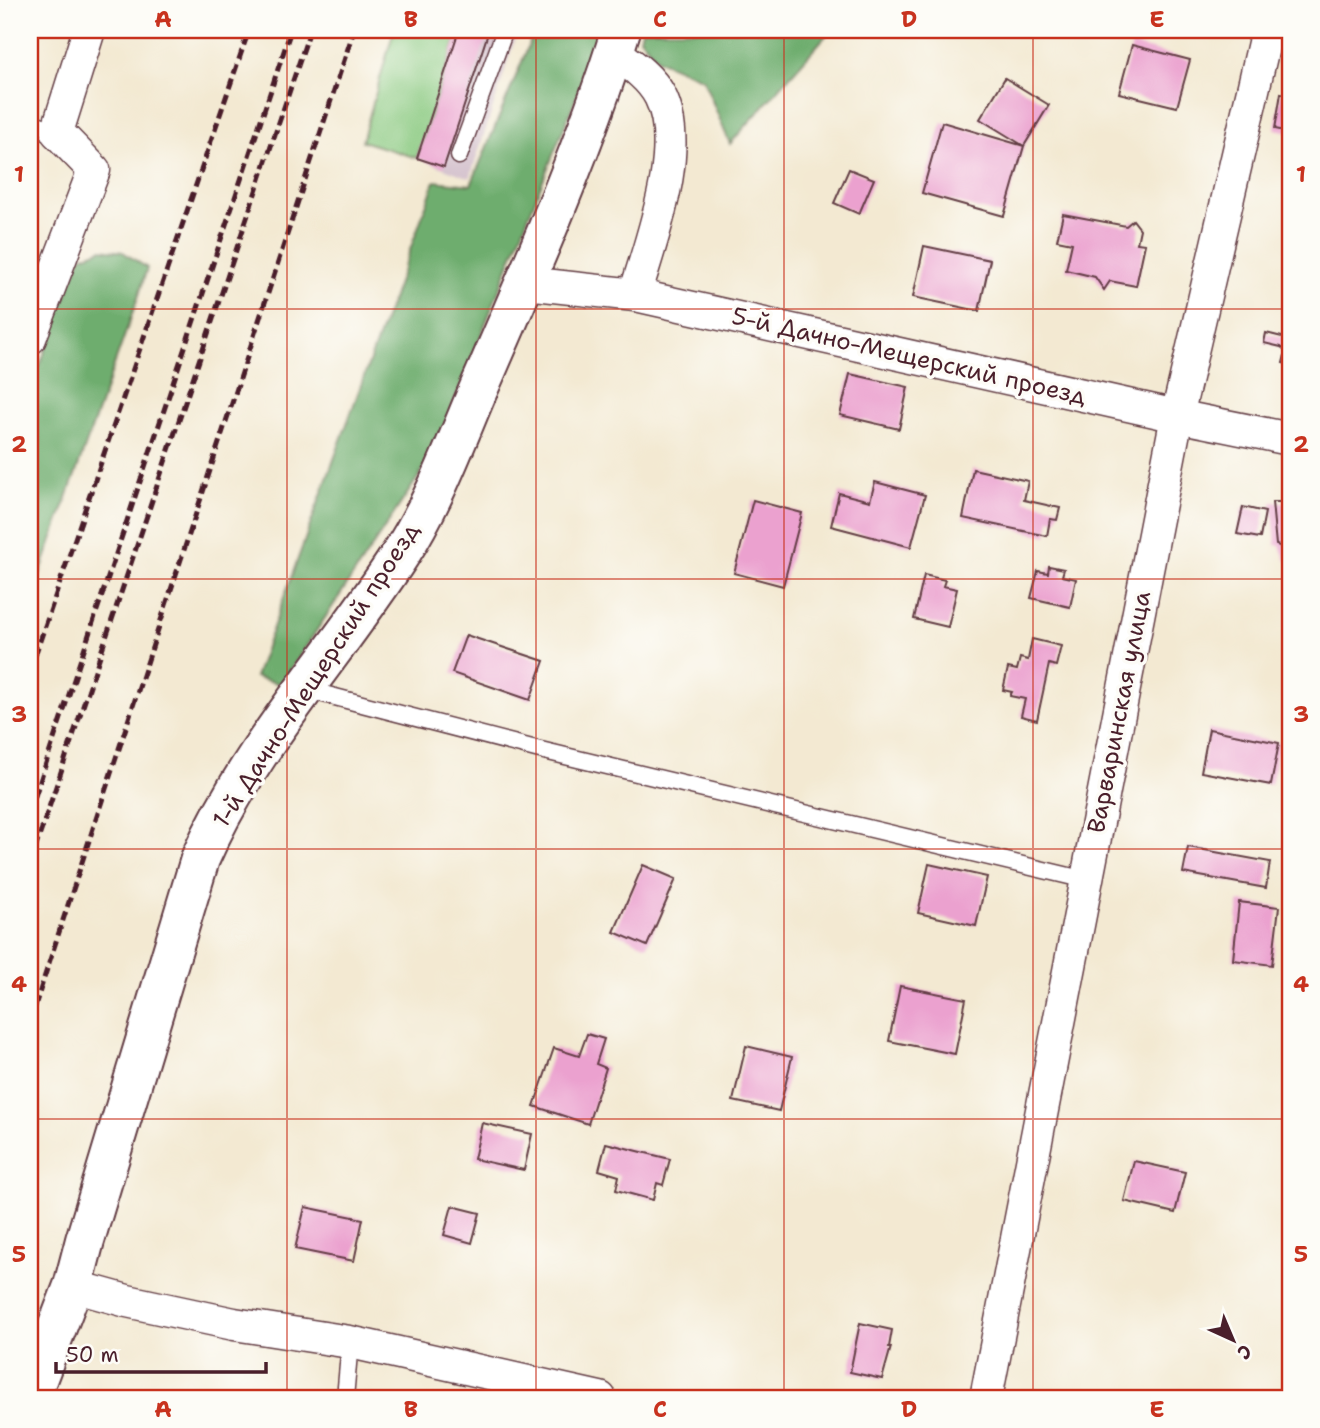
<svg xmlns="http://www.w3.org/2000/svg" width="1320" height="1428" font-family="'Shantell Sans',sans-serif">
  <rect width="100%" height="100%" fill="#fdfcf7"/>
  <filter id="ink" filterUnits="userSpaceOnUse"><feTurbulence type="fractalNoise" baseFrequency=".0143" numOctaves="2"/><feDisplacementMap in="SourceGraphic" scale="14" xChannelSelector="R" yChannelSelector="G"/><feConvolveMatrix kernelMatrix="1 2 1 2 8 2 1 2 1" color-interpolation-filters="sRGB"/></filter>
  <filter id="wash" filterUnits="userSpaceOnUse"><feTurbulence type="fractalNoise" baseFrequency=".00686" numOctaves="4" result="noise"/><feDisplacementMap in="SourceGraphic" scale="28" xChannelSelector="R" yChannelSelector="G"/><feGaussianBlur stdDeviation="1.57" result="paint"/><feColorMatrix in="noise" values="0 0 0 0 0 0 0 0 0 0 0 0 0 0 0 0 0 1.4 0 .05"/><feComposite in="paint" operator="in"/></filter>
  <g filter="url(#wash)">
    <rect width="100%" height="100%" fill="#f3e9d2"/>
    <polygon fill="#d1bdca" points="459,30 518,30 470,178 417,158"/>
    <polygon fill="#89c980" stroke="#6a7456" stroke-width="2" points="394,30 459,30 417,158 362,141"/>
    <g fill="#6ead6e" stroke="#5c664c" stroke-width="2">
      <polygon points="535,30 603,30 433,455 281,684 255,677 435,181 471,185"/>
      <polygon points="642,30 831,30 730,144 703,79 658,60 640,38"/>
      <polygon points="102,249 123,252 147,268 139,295 30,602 30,391 81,257"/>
    </g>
    <g id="blocks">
      <g fill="#eba1cf">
        <polygon points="459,30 489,30 444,167 417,158"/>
        <polygon points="1132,45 1190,60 1177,107 1119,93"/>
        <polygon points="1005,78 1049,105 1024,146 1004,216 922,193 942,122 1024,146 980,119"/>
        <polygon points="1281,93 1290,95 1290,132 1275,129"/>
        <polygon points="849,169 874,179 859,214 834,203"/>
        <polygon points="1063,214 1126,226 1133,220 1140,229 1137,243 1145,244 1136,286 1110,281 1104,290 1095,277 1066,270 1072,243 1057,240"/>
        <polygon points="924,246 990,260 979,311 913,297"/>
        <polygon points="1266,333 1282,337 1290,336 1290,365 1283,363 1286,351 1281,347 1264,343"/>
        <polygon points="850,374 908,387 899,429 840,415"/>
        <polygon points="973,469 1028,481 1024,500 1060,508 1057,520 1050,519 1047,536 963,518"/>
        <polygon points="875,482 925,495 911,547 831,526 839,493 870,501"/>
        <polygon points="753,500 802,513 783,586 734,573"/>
        <polygon points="1272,502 1290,502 1290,561 1286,561 1280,546 1276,545"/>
        <polygon points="1243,507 1265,512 1260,538 1237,534"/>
        <polygon points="1049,566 1064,569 1062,576 1076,579 1070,607 1031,598 1038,571 1048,573"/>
        <polygon points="924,575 945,580 943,586 957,589 948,627 914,619"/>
        <polygon points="466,635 544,661 530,700 452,673"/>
        <polygon points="1032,639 1061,646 1056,666 1049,664 1037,720 1021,716 1025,699 1010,696 1012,692 1003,690 1008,668 1017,670 1020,658 1028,660"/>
        <polygon points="1209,729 1279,743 1271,785 1201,772"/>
        <polygon points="1188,847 1270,862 1266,888 1183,873"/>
        <polygon points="929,864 987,877 976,926 918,913"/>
        <polygon points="643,865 676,879 647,946 614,932"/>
        <polygon points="1239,902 1279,907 1272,965 1233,960"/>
        <polygon points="900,986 966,999 955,1054 889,1041"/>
        <polygon points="587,1034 604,1039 596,1064 606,1068 588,1124 534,1106 554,1048 579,1056"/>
        <polygon points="746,1046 792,1057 779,1111 733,1101"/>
        <polygon points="482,1123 532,1134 524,1170 474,1159"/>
        <polygon points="606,1143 670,1159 663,1185 657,1183 653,1200 616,1190 619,1176 599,1170"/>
        <polygon points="1134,1161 1185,1172 1175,1213 1124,1201"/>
        <polygon points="452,1206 480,1213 472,1243 444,1235"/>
        <polygon points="305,1207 363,1219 354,1261 295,1249"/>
        <polygon points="860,1323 892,1330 889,1347 891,1347 882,1379 850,1372"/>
      </g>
    </g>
  </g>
  <g filter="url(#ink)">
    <use href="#blocks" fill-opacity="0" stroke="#633d44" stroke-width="2"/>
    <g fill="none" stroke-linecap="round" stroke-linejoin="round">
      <g stroke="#633d44" stroke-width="19">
        <g id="lane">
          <polyline points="30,121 57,132"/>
          <polyline points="459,156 505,30"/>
          <polyline points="304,689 536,749 1086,880"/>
          <polyline points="345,1398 350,1342"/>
        </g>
      </g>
      <g stroke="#633d44" stroke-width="35">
        <g id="street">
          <path d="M614,52c18,13 36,25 46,44 27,53 -10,146 -25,199"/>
          <polyline points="526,283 635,295 1177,416 1290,439"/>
          <polyline points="30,338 94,170 57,132 89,30"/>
          <polyline points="73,1286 127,1301 234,1324 350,1342 600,1398"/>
          <polyline points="986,1398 1177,416 1267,30"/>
        </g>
      </g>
      <g stroke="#633d44" stroke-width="42">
        <path id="secondary" d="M33,1398l2,-13 38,-99 12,-46 115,-381c49,-112 134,-202 200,-304 34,-52 55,-111 79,-167 51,-117 104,-236 142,-358"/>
      </g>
      <use href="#lane" stroke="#fff" stroke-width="16"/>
      <use href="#street" stroke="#fff" stroke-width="32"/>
      <use href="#secondary" stroke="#fff" stroke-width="38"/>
      <g stroke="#4a1f2b" stroke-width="5" stroke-dasharray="10 5" stroke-linecap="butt">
        <polyline points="30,670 249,30"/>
        <polyline points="30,811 291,30"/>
        <polyline points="30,864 310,30"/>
        <polyline points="30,1021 354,30"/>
      </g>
    </g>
  </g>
  <path fill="none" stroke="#c8321e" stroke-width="2" stroke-opacity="0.55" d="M287,30v1368M536,30v1368M784,30v1368M1033,30v1368M30,309h1260M30,579h1260M30,849h1260M30,1119h1260"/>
  <g text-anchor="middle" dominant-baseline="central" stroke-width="7" stroke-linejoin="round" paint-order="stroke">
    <g font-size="24" fill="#4a1f2b" stroke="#fdfcf7">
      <text transform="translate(909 356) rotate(13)">5-й Дачно-Мещерский проезд</text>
      <text transform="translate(316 675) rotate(-57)">1-й Дачно-Мещерский проезд</text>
      <text transform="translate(1119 712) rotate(-79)">Варваринская улица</text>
    </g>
  </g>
  <rect width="1320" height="1428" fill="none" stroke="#fdfcf7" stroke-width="77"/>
  <g transform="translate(1233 1340) rotate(136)" stroke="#fdfcf7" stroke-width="5" paint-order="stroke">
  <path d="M0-5L12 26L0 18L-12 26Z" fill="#4a1f2b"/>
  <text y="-10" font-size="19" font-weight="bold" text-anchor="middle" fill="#4a1f2b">С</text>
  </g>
  <path d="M56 1362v10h210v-10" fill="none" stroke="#4a1f2b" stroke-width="3.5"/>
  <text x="66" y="1362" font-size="21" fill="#4a1f2b" stroke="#fdfcf7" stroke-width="5" paint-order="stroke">50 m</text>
  <rect x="38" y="38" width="1244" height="1352" fill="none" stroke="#c8321e" stroke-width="2.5"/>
  <g font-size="23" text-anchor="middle" font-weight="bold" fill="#c8321e">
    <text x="163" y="27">A</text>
    <text x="411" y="27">B</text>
    <text x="660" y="27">C</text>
    <text x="909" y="27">D</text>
    <text x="1157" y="27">E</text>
    <text x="19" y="182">1</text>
    <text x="1301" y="182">1</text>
    <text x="19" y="452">2</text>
    <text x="1301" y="452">2</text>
    <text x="19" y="722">3</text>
    <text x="1301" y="722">3</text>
    <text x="19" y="992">4</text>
    <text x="1301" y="992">4</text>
    <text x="19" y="1262">5</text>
    <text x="1301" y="1262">5</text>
    <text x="163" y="1417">A</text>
    <text x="411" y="1417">B</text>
    <text x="660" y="1417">C</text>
    <text x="909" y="1417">D</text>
    <text x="1157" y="1417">E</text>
  </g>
</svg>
